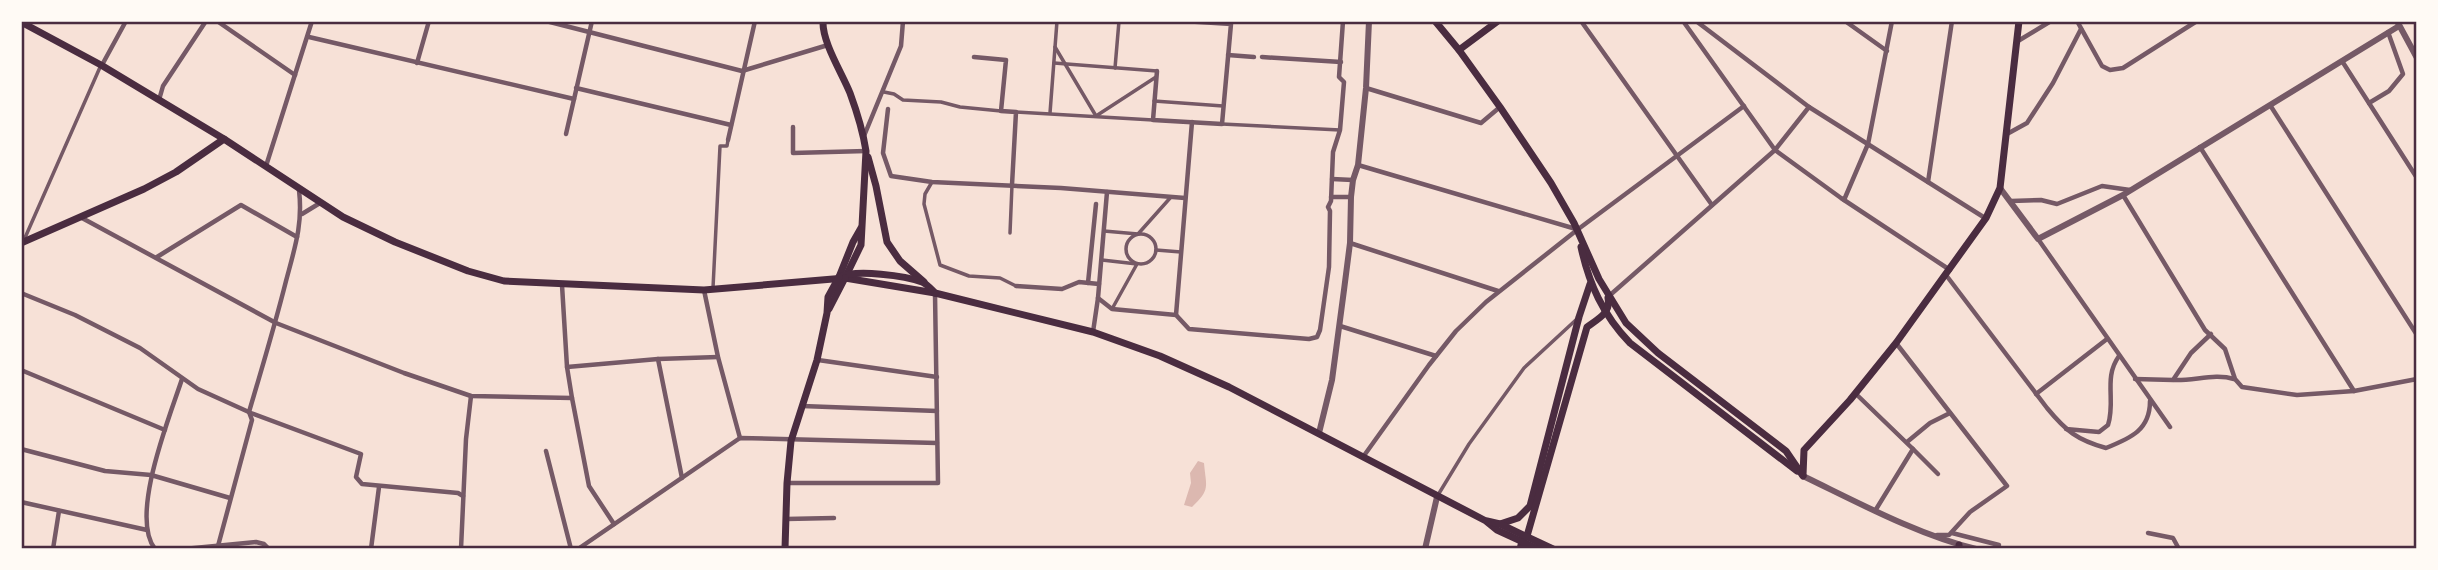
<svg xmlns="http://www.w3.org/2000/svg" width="2438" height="570" font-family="'Fira Sans Condensed',sans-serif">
  <rect width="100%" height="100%" fill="#f7e1d7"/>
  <path fill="#dcb8b0" d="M1198,461l6,2c2,24 7,26 -12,44l-8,-2 7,-22 -1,-10z"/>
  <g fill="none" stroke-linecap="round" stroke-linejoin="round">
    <g stroke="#755966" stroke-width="3.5">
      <polyline points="1055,47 1096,116 1156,77"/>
      <polyline points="1054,63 1157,71"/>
      <polyline points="1115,68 1119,21"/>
      <polyline points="884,92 894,94 903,100 941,102 960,107 1001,111"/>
      <polyline points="1154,101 1223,106"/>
      <polyline points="1016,112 1153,120"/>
      <polyline points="1050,113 1057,21"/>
      <polyline points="1222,124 1340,130"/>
      <polyline points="932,182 925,194 924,204 940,265 969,276 1000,278 1016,286"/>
      <polyline points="1104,231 1138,234 1171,197"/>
      <polyline points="1010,233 1012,185"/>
      <circle cx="1141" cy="249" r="15"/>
      <polyline points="24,240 101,65"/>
      <polyline points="1156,250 1181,252"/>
      <polyline points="1102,260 1137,264 1112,309"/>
      <polyline points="713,288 720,146 727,146 728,140"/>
      <polyline points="1438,495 1469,444 1524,368 1578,318"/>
    </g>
    <g stroke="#755966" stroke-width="4.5">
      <polyline points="217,21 295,75"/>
      <polyline points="546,21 742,71 828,45"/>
      <polyline points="1581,21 1712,205"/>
      <polyline points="1683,21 1775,150 1841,198 1950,270"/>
      <polyline points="1696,21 1809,107 1985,218"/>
      <polyline points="1845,21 1887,51"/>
      <polyline points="2077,21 2102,66 2110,70 2123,68 2197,21"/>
      <polyline points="309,37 574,99"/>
      <polyline points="2018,41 2051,21"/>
      <polyline points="1228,55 1254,57"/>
      <polyline points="974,57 1006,60 1001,111 1016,112 1012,185"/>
      <polyline points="1262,57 1341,62"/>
      <polyline points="2342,61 2417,178"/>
      <polyline points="417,63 429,21"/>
      <polyline points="102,65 126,21"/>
      <polyline points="1157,71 1153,120 1222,124 1231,24 1183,21"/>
      <polyline points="576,88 731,125"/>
      <polyline points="1366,88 1481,123 1500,107"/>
      <polyline points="159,100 163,86 206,21"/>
      <polyline points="2369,103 2389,91 2403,74 2388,32"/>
      <polyline points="2270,105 2417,335"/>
      <polyline points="888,109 883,153 891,176 932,182 1061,188 1185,198"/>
      <polyline points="793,127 793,153 866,151"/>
      <polyline points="566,134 592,21"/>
      <polyline points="2007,134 2027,123 2053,83 2081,29"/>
      <polyline points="864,136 901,46 903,21"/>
      <polyline points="728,140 755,21"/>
      <polyline points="2200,147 2354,391"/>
      <polyline points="1358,165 1576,229"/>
      <polyline points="266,166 312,21"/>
      <polyline points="1332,179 1353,180"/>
      <polyline points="1928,182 1952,21"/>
      <polyline points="2123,195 2205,330 2225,349 2235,379 2242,387 2297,395 2354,391 2417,379"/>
      <polyline points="1331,197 1351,197"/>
      <polyline points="1844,200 1868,144 1892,21"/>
      <polyline points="2011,201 2041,200 2057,204 2102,186 2130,190"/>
      <polyline points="302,214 320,203"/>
      <polyline points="82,218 276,323 404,373 471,396 572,398 567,367 562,285"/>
      <polyline points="2038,239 2170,427"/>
      <polyline points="1350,243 1498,291"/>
      <polyline points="157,257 241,205 297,237"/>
      <path d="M1946,275l101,133c19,23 30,32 59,40 25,-10 44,-18 44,-47"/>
      <polyline points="1088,283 1096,204"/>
      <polyline points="1016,286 1062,289 1079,282 1099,284"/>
      <polyline points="704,290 718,357 740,438"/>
      <polyline points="21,293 75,315 140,348 198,389 251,413 361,454 356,477 362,484 458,493 463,496"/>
      <polyline points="1609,296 1775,150 1809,107"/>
      <polyline points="1098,298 1112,309 1176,315 1189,329 1309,339 1317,337 1320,330 1329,267 1330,211 1328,207 1331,201 1333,152 1340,130 1344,82 1339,77 1343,21"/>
      <polyline points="1176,315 1192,122"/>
      <polyline points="1340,326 1436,356"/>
      <polyline points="1093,332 1098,298 1107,192"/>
      <polyline points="1896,343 2007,486 1970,512 1949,535 1937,535"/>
      <polyline points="658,359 682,478"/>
      <polyline points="818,360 937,377"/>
      <polyline points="567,367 658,359 718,357"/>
      <polyline points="21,370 165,430"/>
      <polyline points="2135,379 2173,380 2191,353 2211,334"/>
      <path d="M2174,380c20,1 41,-7 60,-1"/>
      <polyline points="1856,394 1913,449 1875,511"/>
      <polyline points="2036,394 2107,339"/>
      <polyline points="572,398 589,486 614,524"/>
      <polyline points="802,406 937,411"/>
      <path d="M2066,429l33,3 9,-7c8,-24 -5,-47 11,-69"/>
      <polyline points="1907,442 1930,423 1950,413"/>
      <polyline points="21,449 105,471 151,475 230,498"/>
      <polyline points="1913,449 1938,474"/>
      <polyline points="546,451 571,549"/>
      <polyline points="1363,457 1429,365 1456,331 1486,302 1577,230 1744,106"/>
      <polyline points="787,483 938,483 935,294"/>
      <polyline points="21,502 147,530"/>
      <polyline points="786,519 834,518"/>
      <polyline points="1952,533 1999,545"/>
      <polyline points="2148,533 2173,538 2179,549"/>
      <path d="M218,546l34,-126 -3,-8c13,-44 26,-87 37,-131 9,-34 17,-57 13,-91"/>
      <polyline points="53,549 59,511"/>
      <path d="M155,549c-26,-33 15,-133 27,-170"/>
      <polyline points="184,549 256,542 264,544 269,549"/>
      <polyline points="371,549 379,487"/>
      <polyline points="461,549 466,439 471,396"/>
      <polyline points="578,549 740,438 937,443"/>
    </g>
    <g stroke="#755966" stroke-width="6">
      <polyline points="2397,21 2417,58"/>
      <polyline points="2000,188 2038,239 2123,195 2399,26"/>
      <polyline points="1319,433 1332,380 1344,290 1350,243 1351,197 1353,180 1358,165 1366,88 1369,21"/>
      <path d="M1803,476c54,26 115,59 173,73"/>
      <polyline points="1425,549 1437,497"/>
    </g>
    <g stroke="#4a2c40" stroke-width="7">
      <path d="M823,21c-1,21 19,52 27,72 7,19 13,39 16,58l-5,94 -16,33"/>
      <polyline points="1435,21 1459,50 1500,107 1551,183 1574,223 1599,279 1626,323 1658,353 1786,451 1803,476"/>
      <polyline points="21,22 101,65 224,139"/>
      <polyline points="1459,50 1498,21"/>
      <polyline points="868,157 876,186 887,242 900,261 924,282"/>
      <path d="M1581,247c8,37 22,68 49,96l167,128"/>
      <polyline points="839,277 853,242 861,228"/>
      <polyline points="1803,475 1804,450 1850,400 1896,343 1986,218 2000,188 2019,21"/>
      <polyline points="1500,524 1518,518 1530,506 1579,317 1590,284"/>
      <path d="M1520,549l2,-8 5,-5 60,-209c11,-8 24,-14 21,-29"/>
    </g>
    <g stroke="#4a2c40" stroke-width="7">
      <polyline points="21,243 144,189 176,172 224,139 343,217 395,242 468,271 504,281 704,290 845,278 935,293 1093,332 1160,356 1229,387 1486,521 1497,530 1538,549"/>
      <path d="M840,277c16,-8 66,-1 82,5 5,2 9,7 13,11"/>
      <polyline points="829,309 845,278"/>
      <polyline points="1487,521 1500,524 1553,549"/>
      <polyline points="785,549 787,483 791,441 817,360 827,313 828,297 839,277"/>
      <polyline points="1959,549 1959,545"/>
    </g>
  </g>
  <rect width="2438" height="570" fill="none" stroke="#fffaf5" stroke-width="46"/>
  <rect x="23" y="23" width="2392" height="524" fill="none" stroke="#4a2c40" stroke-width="2.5"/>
</svg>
